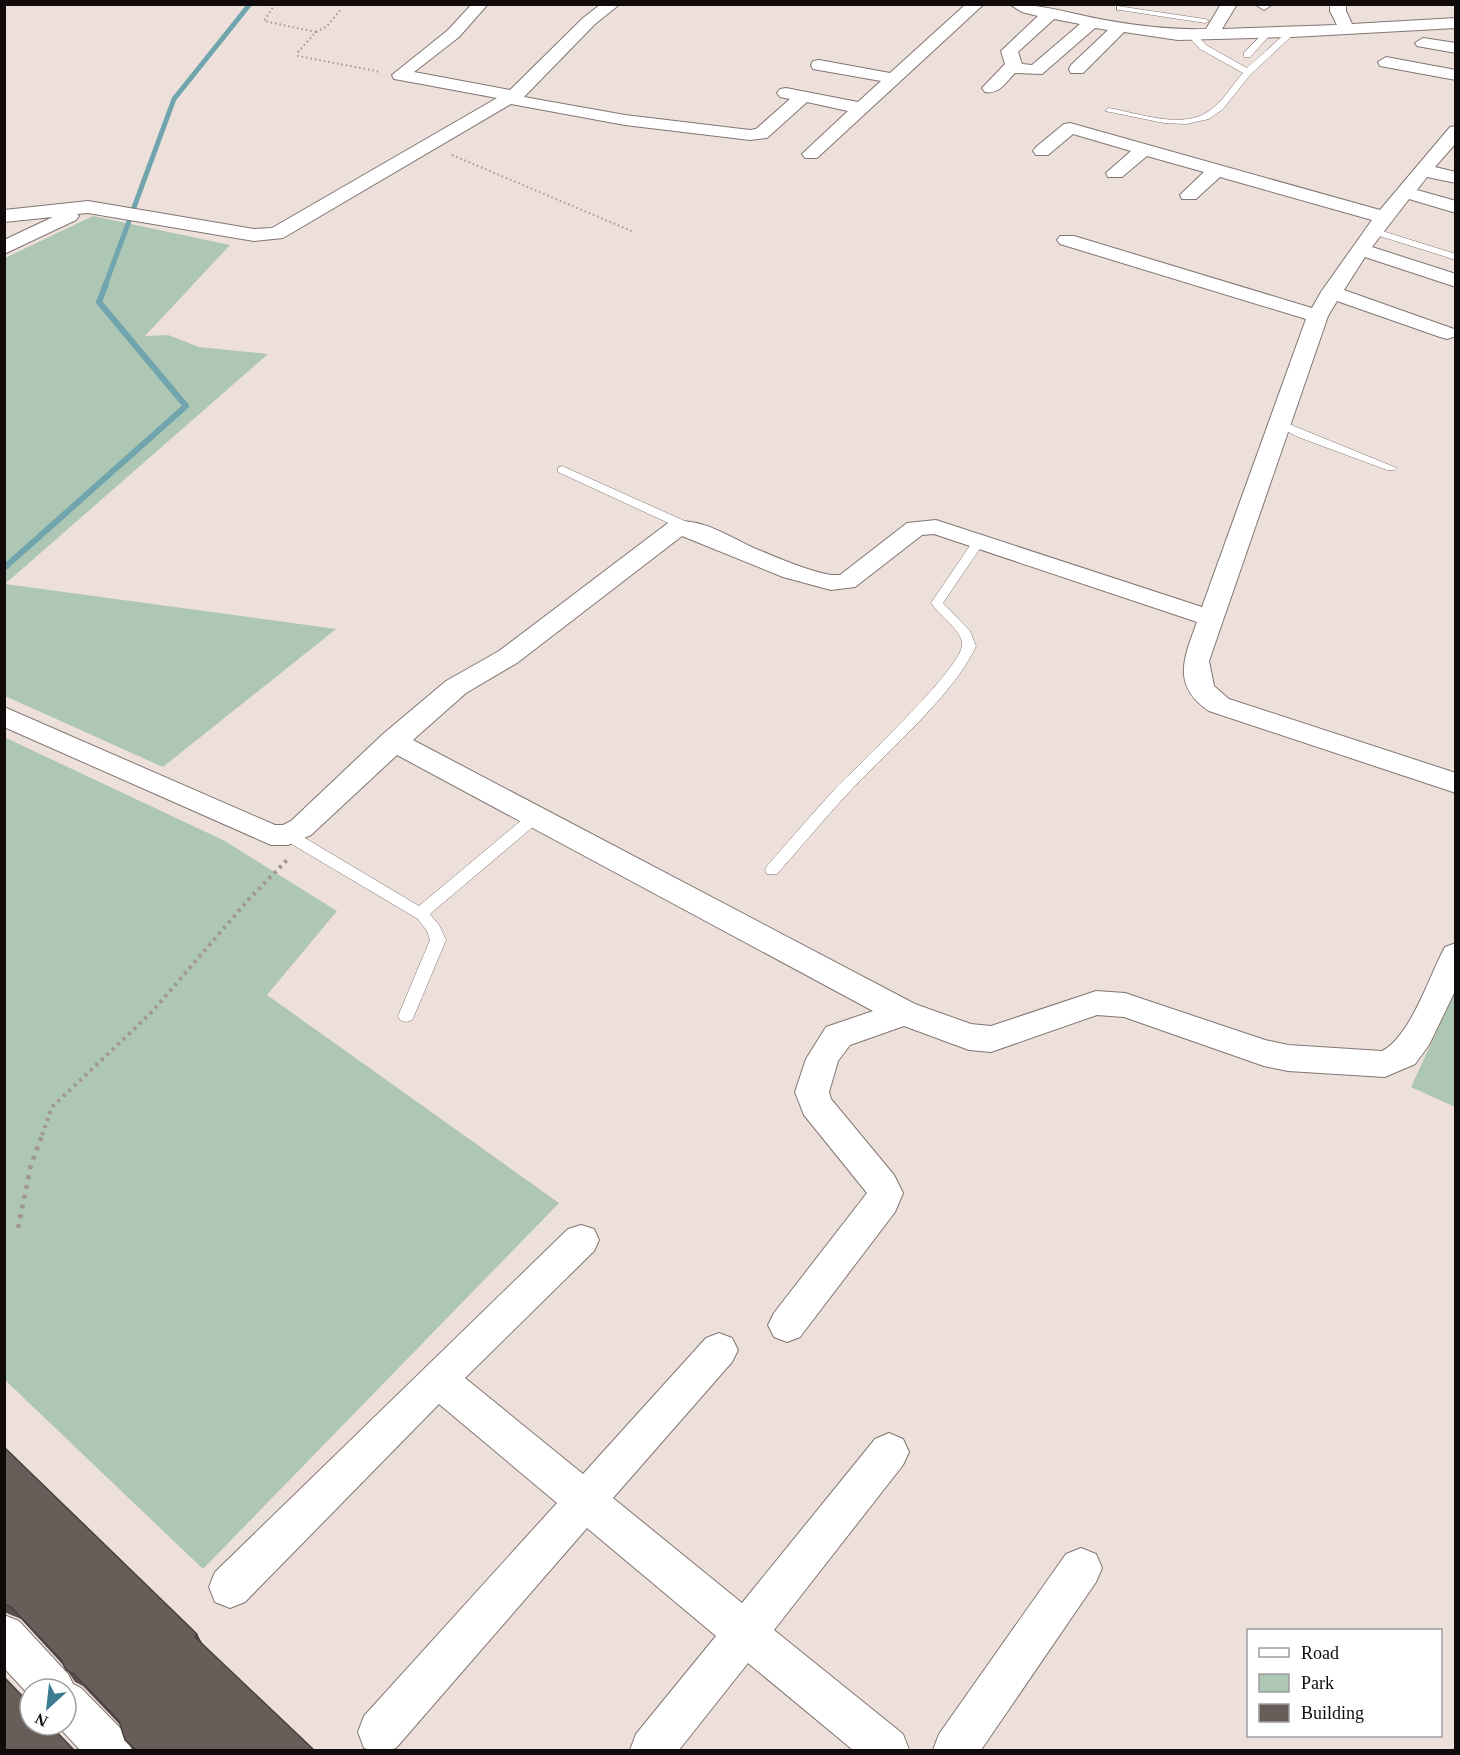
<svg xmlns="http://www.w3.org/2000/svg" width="1460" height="1755" font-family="'Times New Roman',serif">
  <rect width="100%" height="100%" fill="#eddfda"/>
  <g fill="#aec7b5">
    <polygon points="93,216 230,245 145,336 168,335 199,347 268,354 5,584 336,629 163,767 5,696 5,258"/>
    <polygon points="4,737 225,841 337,911 267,995 559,1203 203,1569 5,1380"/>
    <polygon points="1455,992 1456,1107 1455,1107 1411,1087"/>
  </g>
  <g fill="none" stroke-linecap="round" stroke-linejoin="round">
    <polyline stroke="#70a5ae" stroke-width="5" points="105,286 174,99 250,4"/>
    <polyline stroke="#70a5ae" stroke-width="6" points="4,568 186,406 99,302 106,284"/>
    <g stroke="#827672" stroke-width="1">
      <g id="lane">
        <polygon points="1117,6 1205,19 1209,21 1205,23 1120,10 1117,10"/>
        <polygon points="1266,30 1273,32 1250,57 1244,57 1244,53"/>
        <path d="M1289,30l7,2 -46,43 -27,34 -14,10 -23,5 -22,-1 -59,-12 4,-3c29,5 73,22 100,3 14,-9 23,-26 34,-38l-43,-24 -11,-12v-4h6l11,12 41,23z"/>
        <polygon points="1373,230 1379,230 1456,254 1456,260 1373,234"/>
        <polygon points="1279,420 1397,468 1395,470 1387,470 1298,437 1275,425 1275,421"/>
        <polygon points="562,466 696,526 698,529 692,533 688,532 558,472 558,468"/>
        <path d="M979,537l6,4 -42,62 27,28 6,15c-21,47 -86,103 -123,142 -26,27 -50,57 -76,86h-10l-2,-4 2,-4c22,-25 44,-51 67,-76 23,-24 124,-118 128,-144 3,-13 -24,-32 -31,-43l44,-65z"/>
        <polygon points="535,812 540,813 542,817 540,821 430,914 439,925 446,940 414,1016 412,1020 406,1022 400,1020 398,1016 430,940 427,931 418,919 283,839 281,835 288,830 293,831 419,906 530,813"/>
      </g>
    </g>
    <g stroke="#827672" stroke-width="2">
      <g id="street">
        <polygon points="472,4 488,4 459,37 414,72 510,90 583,18 601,4 620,4 595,24 524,97 625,115 750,130 756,129 790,99 780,97 777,93 780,89 786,88 858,102 881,81 813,69 811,65 813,61 819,60 890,73 966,4 984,4 817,158 805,158 802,154 848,111 807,102 767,138 750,140 625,125 511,104 283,238 254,241 88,213 77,214 79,216 76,220 4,254 4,240 53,217 4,222 4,210 88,201 254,229 272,228 497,98 400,80 394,79 392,75 448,30"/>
        <path d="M1009,4c33,0 64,10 96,16 33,6 67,10 101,9l15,-25h16l-15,25 115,-4 -7,-14v-7h16v7l6,13 104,-6v10l-164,9 -114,3 -54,-8 -41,41h-12l-2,-4 2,-4 37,-35 -13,-2 -53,46 -27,-1c-9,9 -16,22 -30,19l-3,-4 23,-24 -4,-13 37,-35 -16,-4zM1054,19l26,5 -48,41 -10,-1 -4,-12z"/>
        <polygon points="1273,4 1264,10 1256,5 1256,4"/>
        <polygon points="1423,38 1456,43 1456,53 1417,46 1415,43"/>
        <polygon points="1386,57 1456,70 1456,80 1380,66 1378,62"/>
        <path d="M1070,123l310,87 70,-83 6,-1v17l-21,24 21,5v11l-29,-6 -10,13 39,11v12l-47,-14 -37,48 84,27v13l-91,-30 -21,33 110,39 2,7 -9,3 -7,-2 -103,-36 -9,15 -119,345 5,25 15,13 227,74v20l-247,-82c-38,-26 -25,-53 -12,-89l-263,-88 -12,1 -67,52 -24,3 -48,-13 -101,-41 -165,127 -51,30 -53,47 502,264 56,20 20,2 105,-35 29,2 140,47 23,5 94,6c29,-15 47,-75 63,-104l11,-4v46l-27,56 -14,19 -30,13 -97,-6 -24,-5 -140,-49 -27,-2 -106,37 -22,-2 -65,-24 -54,19 -12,16 -9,31 2,7 63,76 9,18 -8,19 -95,125 -13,5 -13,-5 -6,-12 6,-12 93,-120 -63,-78 -9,-23 11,-33 20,-32 47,-16 -476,-256 -86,80 -23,10h-17l-267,-118v-20l271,118h8l8,-4 92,-87 63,-53 53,-30 169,-128c31,-8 61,14 88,26 25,10 49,21 75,26h9l67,-52 29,-3 266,87 104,-288 -246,-75 -3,-4 3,-4h14l238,72 9,-16 51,-72 -152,-43 -24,22h-14l-2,-4 24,-23 -57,-16 -25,21h-14l-2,-4 25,-22 -58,-17 -25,21h-12l-3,-4 3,-4 28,-23z"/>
        <path d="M581,1225l13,4 5,11 -5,11 -129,127 118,96 123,-136 13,-5 13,5 6,12 -6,12 -119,136 129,105 133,-164 14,-6 14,6 6,13 -6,13 -129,165 129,104 6,16h-56l-105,-87 -69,87h-49l6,-16 80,-98 -129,-108 -191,220c-11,4 -21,4 -32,0l-6,-16 6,-16 193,-213 -118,-99 -194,198 -15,6 -15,-6 -6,-15 6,-15 353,-343z"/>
        <polygon points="1081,1548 1096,1554 1102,1568 1096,1582 981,1750 933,1750 939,1734 1066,1554"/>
        <polygon points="4,1615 19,1621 68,1674 73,1684 81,1688 126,1734 132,1750 80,1750 57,1725 66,1725 66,1689 30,1689 30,1696 4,1668"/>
      </g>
    </g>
    <g stroke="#a19693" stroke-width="2" stroke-dasharray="1.5 3" stroke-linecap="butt">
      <polyline points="275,4 264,21 316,32 298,52 298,56 381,72"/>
      <polyline points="316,32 327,26 342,8"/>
      <polyline points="452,155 634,232"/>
    </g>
    <polyline stroke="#a19693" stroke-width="4" stroke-dasharray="3 4.5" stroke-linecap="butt" points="42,1135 52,1107 151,1013 249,899 288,859"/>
    <polyline stroke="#a19693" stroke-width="4.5" stroke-dasharray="4 6" stroke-linecap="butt" points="18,1228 31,1165 43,1133"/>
    <use href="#lane" fill="#fff" fill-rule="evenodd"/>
    <use href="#street" fill="#fff" fill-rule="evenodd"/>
  </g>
  <polygon fill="#59504d" points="4,1447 197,1634 203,1645 314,1750 133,1750 125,1740 121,1726 83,1686 75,1682 64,1666 21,1619 4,1612"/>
  <polygon fill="#49413e" points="197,1634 204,1647 195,1637"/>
  <g fill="#685d59" stroke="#49413e" stroke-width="1.5">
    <polygon points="4,1447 197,1634 195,1637 314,1750 136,1750 125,1740 119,1721 74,1674 66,1670 61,1660 11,1607 4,1604"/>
    <polygon points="4,1677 30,1704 30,1725 50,1725 74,1750 4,1750"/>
  </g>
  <rect width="1460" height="1755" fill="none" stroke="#100b0a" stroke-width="12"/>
  <rect x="1247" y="1629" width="195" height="108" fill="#ffffff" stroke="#9f9d9d" stroke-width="1.5"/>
  <rect x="1259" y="1648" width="30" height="9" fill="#ffffff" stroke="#9f9d9d" stroke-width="1.5"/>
  <text x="1301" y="1659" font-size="18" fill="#100b0a">Road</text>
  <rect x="1259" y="1674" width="30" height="18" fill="#aec7b5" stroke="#9f9d9d" stroke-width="1.5"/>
  <text x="1301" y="1689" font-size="18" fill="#100b0a">Park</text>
  <rect x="1259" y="1704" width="30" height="18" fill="#685d59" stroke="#9f9d9d" stroke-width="1.5"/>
  <text x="1301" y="1719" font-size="18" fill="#100b0a">Building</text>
  <g transform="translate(48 1707) rotate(207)"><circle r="28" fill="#ffffff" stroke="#9f9d9d" stroke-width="1.5"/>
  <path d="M0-4.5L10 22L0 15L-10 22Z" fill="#3d7b91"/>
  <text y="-9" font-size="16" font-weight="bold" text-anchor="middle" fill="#100b0a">N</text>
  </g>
</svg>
